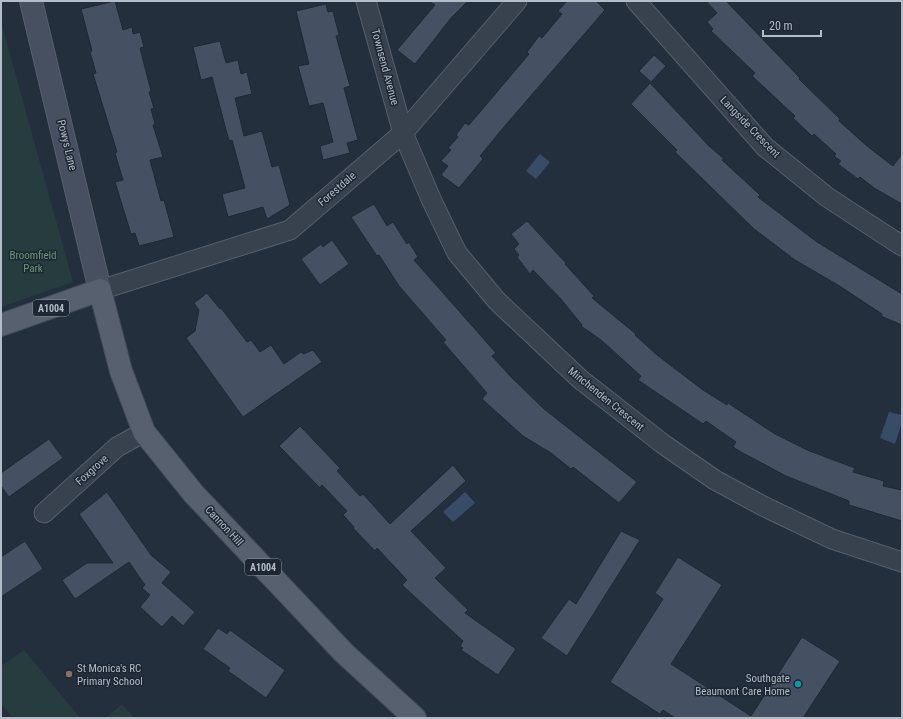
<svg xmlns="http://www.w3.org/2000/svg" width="903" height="719" font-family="'Roboto Condensed',sans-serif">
  <rect width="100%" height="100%" fill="#242f3e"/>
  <g fill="#263c3f">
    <polygon points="1,22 73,282 1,307"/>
    <polygon points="24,650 80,718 13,718 1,704 1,666"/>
    <polygon points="122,704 134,718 106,718"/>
  </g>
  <g fill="#394c67">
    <polygon points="540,154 550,162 536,179 526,171"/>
    <polygon points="889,412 902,415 902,422 895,444 880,438"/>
    <polygon points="465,492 475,503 453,522 443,512"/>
  </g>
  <g fill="#455162" stroke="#1f2835">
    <polygon points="115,1 123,30 132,27 133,34 140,32 144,47 140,48 151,91 149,92 154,108 151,109 155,124 153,125 163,157 150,160 161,201 164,200 174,237 139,246 135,233 131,234 115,182 123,180 115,153 117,152 93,74 96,73 90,52 92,51 81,9"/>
    <polygon points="429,1 468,1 451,18 415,64 397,50 435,5"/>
    <polygon points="567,1 596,1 605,10 503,128 480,156 483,159 459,188 441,175 448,166 441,161 451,150 448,148 458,137 456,135 465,123 469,125 529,54 527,52 539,36 542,38 562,14 558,11"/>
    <polygon points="706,1 726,1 800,78 799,79 840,119 839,121 867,146 893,166 902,154 902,204 874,188 860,177 858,179 838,164 841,161 834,156 836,154 814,134 812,136 793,118 795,116 752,76 755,73 711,31 713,29 707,22 717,13"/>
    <polygon points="326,4 328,12 333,11 339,35 336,36 350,86 344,88 358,140 347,143 350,153 323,160 320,146 333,142 323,103 309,106 298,66 309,64 296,11"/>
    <polygon points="220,41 226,63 238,60 241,74 247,72 252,94 235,98 244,136 262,131 272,167 279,165 290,205 267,219 263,207 228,217 222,194 245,188 232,140 229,141 212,77 201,80 193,47"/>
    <polygon points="654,55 666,66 651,82 639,71"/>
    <polygon points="650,83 709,146 724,159 722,160 760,195 758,197 817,242 902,294 902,325 881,316 882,314 838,285 795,260 754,229 675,152 677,150 631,104"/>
    <polygon points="374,204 387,226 393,222 407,244 409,242 418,257 414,260 496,353 492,356 510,376 544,409 637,482 619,503 573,467 571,469 551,453 523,436 482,399 487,393 443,342 446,340 399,286 379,255 377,256 351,217"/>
    <polygon points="527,221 566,263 565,264 594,296 592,298 636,334 635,335 657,355 703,390 727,405 728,403 775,434 807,450 855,468 853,472 884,481 883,486 902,490 902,521 849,505 849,501 786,476 741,452 733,447 736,442 706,421 703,424 638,380 641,376 601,340 581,326 582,325 560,298 533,270 530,274 517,257 519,255 514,249 519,244 511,234"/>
    <polygon points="332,240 349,264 320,285 301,259 321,244 323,247"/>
    <polygon points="207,293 220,309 221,308 247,342 251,340 260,352 271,345 284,364 301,352 303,354 313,350 322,362 243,417 186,338 195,331 199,310 194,303"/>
    <polygon points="300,426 340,468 337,471 360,496 363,494 390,524 453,465 466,481 411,531 446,568 435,578 468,610 465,613 516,649 498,675 461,650 463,648 460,646 463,641 402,585 407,580 377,548 375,551 353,528 354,527 343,515 347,511 322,485 320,488 279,446"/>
    <polygon points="49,439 63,458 9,497 1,486 1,473"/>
    <polygon points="107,492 151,555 171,572 162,583 195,612 183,626 172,616 162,627 140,607 150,595 142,588 145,585 129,562 75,599 62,580 87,563 113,563 79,514"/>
    <polygon points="621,531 640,540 567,656 541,638 569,599 576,604"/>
    <polygon points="25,541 43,569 1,597 1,557"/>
    <polygon points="678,557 722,585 671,664 751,716 802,637 840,661 803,718 675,718 663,710 660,714 610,682 663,599 655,593"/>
    <polygon points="218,628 227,634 230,630 285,670 266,698 228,671 230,668 203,649"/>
  </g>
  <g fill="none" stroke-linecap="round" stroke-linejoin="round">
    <g stroke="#565f6c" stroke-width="21">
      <g id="minor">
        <polyline points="366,1 403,133 431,199 457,253 497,301 580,379 663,444 715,480 763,506 832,539 902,562"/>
        <polyline points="636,1 765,147 827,197 902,246"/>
        <polyline points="100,290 290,230 403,133 517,1"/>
        <polyline points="44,513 117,447 144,432"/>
      </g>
    </g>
    <g stroke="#565f6c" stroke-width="24">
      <polyline id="secondary" points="31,1 100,290"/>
    </g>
    <g stroke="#414a57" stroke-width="24">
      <polyline id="primary" points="1,325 100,290 121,371 144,432 193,493 344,653 415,718"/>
    </g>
    <use href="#minor" stroke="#38414e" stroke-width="19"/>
    <use href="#secondary" stroke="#465061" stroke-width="22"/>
    <use href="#primary" stroke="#56606e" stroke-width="22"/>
  </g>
  <circle fill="#8d6e63" stroke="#1d2633" stroke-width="1.5" cx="69" cy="674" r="4"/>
  <circle fill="#0f9aa8" stroke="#1d2633" stroke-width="1.5" cx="798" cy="684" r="4"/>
  <g text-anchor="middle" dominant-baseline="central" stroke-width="3" stroke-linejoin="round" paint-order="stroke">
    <g fill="#1d2633" stroke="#878f9c" stroke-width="1">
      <rect x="33" y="300" width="36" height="16" rx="3"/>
      <rect x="245" y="559" width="36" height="16" rx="3"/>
    </g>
    <g font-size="10" font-weight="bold" fill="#b4bcc9">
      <text x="51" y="308">A1004</text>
      <text x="263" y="567">A1004</text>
    </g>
    <g font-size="11" fill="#b4bcc9" stroke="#1d2633">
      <text transform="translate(385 67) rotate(75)">Townsend Avenue</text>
      <text transform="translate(750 127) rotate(46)">Langside Crescent</text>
      <text transform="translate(67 145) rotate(76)">Powys Lane</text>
      <text transform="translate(337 189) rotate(-41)">Forestdale</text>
      <text transform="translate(606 399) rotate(39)">Minchenden Crescent</text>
      <text transform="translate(92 470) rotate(-42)">Foxgrove</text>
      <text transform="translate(224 526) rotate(47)">Cannon Hill</text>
    </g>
    <g font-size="11" fill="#6b9a76" stroke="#1d2633">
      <text x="33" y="255">Broomfield<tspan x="33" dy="13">Park</tspan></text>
    </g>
    <g font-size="11" fill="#b4bcc9" stroke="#1d2633" text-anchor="start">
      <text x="77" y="668">St Monica's RC<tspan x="77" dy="13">Primary School</tspan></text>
      <text x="790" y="678" text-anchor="end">Southgate<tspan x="790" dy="13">Beaumont Care Home</tspan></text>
    </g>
  </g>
  <rect width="903" height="719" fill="none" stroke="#b4bcc9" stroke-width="4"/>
  <path d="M763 30v6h58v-6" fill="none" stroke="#b4bcc9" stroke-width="2"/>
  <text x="769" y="30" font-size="12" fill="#b4bcc9" stroke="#1d2633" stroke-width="3" paint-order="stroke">20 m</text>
</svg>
